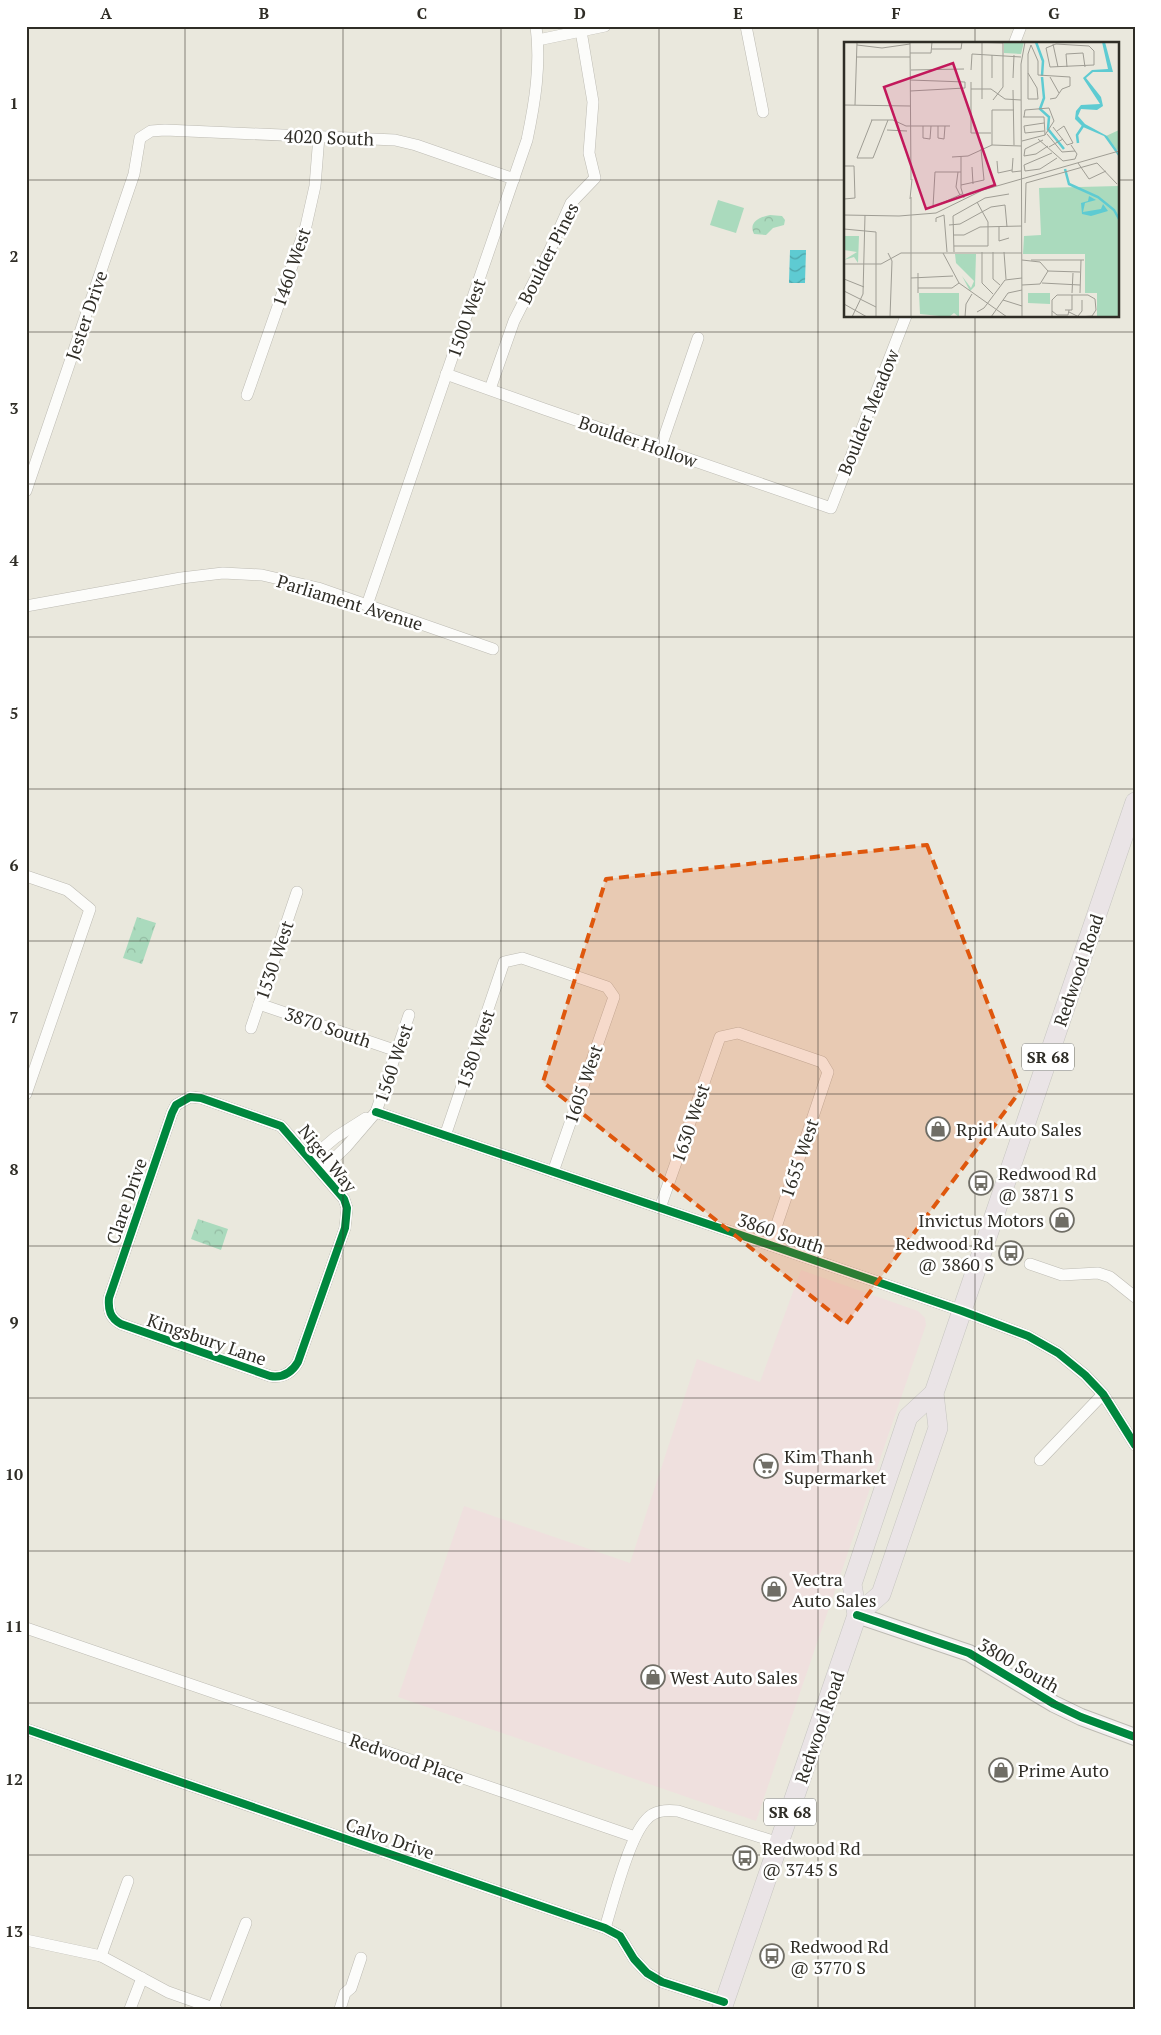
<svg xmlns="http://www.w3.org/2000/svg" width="1161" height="2035" font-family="'PT Serif',serif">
  <defs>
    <pattern id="forest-crowns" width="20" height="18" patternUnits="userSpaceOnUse" patternTransform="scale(1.25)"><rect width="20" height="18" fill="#aadabd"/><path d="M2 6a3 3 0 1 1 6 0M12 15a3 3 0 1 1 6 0" fill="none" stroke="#93bba2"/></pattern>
    <pattern id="water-waves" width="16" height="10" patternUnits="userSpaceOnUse" patternTransform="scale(1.25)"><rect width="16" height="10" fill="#5ecbd2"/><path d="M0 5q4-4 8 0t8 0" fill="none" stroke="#4ea5aa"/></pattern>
  </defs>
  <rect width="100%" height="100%" fill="#eae8dd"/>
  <polygon fill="#efe0de" points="801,1270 918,1311 925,1318 926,1325 756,1821 398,1697 464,1506 630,1563 697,1359 760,1382"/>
  <g fill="url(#forest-crowns)">
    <path d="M770,215l12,1 3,4 -1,5 -11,3 -7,7 -12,-1c-6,-12 6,-17 16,-19z"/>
    <polygon points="137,917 156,923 142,964 123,958"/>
    <polygon points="198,1219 228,1229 221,1250 191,1239"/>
  </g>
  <polygon fill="#aadabd" points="718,200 744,208 736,233 710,225"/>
  <polygon fill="url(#water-waves)" points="790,250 806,250 805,283 789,283"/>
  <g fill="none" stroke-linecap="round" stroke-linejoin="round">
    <g stroke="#bdbbb3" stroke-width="12">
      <g id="street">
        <polyline points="746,26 763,112"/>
        <polyline points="538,40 605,26"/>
        <polyline points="1014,44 1021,26"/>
        <polyline points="446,374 544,409 831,508 906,316"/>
        <polyline points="490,389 514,321 549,252 571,203 595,178 589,153 593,102 581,31"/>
        <polyline points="247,395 306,226 315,186 319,136"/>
        <polyline points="660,449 698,338"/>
        <polyline points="26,491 134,174 140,138 151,131 165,130 395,140 416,145 514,179"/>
        <path d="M367,605l160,-465c8,-38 14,-75 9,-114"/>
        <polyline points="26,606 181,578 223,573 262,575 318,588 493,649"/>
        <polyline points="26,876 67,890 90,909 26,1094"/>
        <polyline points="259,1004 397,1051"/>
        <polyline points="251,1028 297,892"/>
        <path d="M190,1097l11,1 80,28 63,73 3,9 -2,20 -47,134c-7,12 -16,16 -28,14l-149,-52c-11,-6 -13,-14 -12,-26l63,-185 4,-8z"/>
        <polyline points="376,1112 770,1245 962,1311 1028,1336 1058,1353 1085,1375 1103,1394 1135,1445"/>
        <polyline points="445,1136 504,962 522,958 607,987 614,997 553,1172"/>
        <polyline points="310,1159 336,1137 366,1118"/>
        <polyline points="321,1171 346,1147 376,1112 409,1015"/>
        <polyline points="660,1208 720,1037 738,1033 822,1062 828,1072 770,1245"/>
        <polyline points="1030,1264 1062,1275 1098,1273 1110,1277 1135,1297"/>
        <polyline points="1040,1460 1103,1394"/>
        <polyline points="26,1628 635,1837"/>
        <polyline points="26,1729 605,1928 620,1936 634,1959 647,1973 662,1982 724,2002"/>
        <path d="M605,1928c8,-26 24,-90 41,-108 8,-10 20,-10 32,-9l101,32"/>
        <polyline points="26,1940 101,1956 168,1992 216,2009"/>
        <polyline points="101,1956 128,1881"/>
        <polyline points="213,2008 246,1923"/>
        <polyline points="130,2009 142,1978"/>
        <polyline points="340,2009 345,1993 351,1988 361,1958"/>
      </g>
    </g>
    <g stroke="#bdbbb3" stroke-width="18">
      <polyline id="secondary" points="857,1615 969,1653 1054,1704 1081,1717 1135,1737"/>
    </g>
    <g stroke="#c6c5c0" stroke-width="20">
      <g id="primary">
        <polyline points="857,1615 881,1594 938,1428 934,1393 1135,802"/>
        <polyline points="722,2009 857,1615 852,1584 908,1417 934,1393"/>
      </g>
    </g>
    <use href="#street" stroke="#fcfcfa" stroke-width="11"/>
    <use href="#secondary" stroke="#f2f0f0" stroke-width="16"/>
    <use href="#primary" stroke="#eae4e6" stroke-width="19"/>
    <g stroke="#fff" stroke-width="11">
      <g id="cycleway">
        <path d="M190,1097l11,1 80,28 63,73 3,9 -2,20 -47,134c-7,12 -16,16 -28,14l-149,-52c-11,-6 -13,-14 -12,-26l63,-185 4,-8z"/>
        <polyline points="376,1112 770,1245 962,1311 1028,1336 1058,1353 1085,1375 1103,1394 1135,1445"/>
        <polyline points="857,1615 969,1653 1054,1704 1081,1717 1135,1737"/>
        <polyline points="26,1729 605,1928 620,1936 634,1959 647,1973 662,1982 724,2002"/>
      </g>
    </g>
    <use href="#cycleway" stroke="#00873e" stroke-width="8"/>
  </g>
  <path fill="#df570d" fill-opacity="0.2" stroke="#df570d" stroke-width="4" stroke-dasharray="10 6" stroke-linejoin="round" d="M927,845l94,245 -175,234 -303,-242 63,-203z"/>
  <path fill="none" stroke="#2f2d26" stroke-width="1" stroke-opacity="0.55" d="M185,26v1983M343,26v1983M501,26v1983M659,26v1983M818,26v1983M975,26v18M26,180h819M1117,180h18M975,316v1693M26,332h1109M26,484h1109M26,637h1109M26,789h1109M26,941h1109M26,1094h1109M26,1246h1109M26,1398h1109M26,1551h1109M26,1703h1109M26,1855h1109"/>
  <defs>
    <g id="shop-ring" transform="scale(1.25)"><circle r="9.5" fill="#fff" stroke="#706e66" stroke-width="1.5"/><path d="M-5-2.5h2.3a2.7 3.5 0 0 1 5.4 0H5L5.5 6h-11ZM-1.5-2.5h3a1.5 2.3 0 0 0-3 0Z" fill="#706e66"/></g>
    <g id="bus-ring" transform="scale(1.25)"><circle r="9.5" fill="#fff" stroke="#706e66" stroke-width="1.5"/><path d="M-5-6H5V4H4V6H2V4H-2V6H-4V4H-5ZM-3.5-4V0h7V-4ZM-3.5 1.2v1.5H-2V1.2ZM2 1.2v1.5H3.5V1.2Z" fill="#706e66"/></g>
    <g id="supermarket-ring" transform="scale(1.25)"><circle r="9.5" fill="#fff" stroke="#706e66" stroke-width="1.5"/><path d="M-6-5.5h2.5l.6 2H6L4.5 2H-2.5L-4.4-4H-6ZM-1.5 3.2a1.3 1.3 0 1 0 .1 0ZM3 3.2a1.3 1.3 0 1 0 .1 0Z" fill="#706e66"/></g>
  </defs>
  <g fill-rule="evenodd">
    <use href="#shop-ring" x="938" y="1129"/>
    <use href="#bus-ring" x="981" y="1183"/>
    <use href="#shop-ring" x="1062" y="1220"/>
    <use href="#bus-ring" x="1011" y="1253"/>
    <use href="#supermarket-ring" x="766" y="1466"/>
    <use href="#shop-ring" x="774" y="1589"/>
    <use href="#shop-ring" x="653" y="1677"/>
    <use href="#shop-ring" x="1001" y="1770"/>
    <use href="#bus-ring" x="745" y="1858"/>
    <use href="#bus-ring" x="772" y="1956"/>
  </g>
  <g text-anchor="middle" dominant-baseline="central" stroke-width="5" stroke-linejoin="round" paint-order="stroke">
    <g fill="#fff" stroke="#6d6c67" stroke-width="1">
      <rect x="1022" y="1043.5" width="52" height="27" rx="4"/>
      <rect x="764" y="1798.5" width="52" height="27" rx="4"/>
    </g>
    <g font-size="16" font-weight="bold" fill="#2f2d26">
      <text x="1048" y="1057">SR 68</text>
      <text x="790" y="1812">SR 68</text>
    </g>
    <g font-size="18" fill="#2f2d26" stroke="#fff">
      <text transform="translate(329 137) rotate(2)">4020 South</text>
      <text transform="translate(548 253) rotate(-63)">Boulder Pines</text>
      <text transform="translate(291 267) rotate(-71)">1460 West</text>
      <text transform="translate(86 315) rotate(-71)">Jester Drive</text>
      <text transform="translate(466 318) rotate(-71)">1500 West</text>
      <text transform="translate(868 412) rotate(-68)">Boulder Meadow</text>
      <text transform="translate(638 441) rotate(19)">Boulder Hollow</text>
      <text transform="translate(350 602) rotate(17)">Parliament Avenue</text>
      <text transform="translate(274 960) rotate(-71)">1530 West</text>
      <text transform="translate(1078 970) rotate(-71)">Redwood Road</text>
      <text transform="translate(328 1027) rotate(19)">3870 South</text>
      <text transform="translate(475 1049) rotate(-71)">1580 West</text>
      <text transform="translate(393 1063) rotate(-71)">1560 West</text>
      <text transform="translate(583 1084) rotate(-71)">1605 West</text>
      <text transform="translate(690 1123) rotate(-71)">1630 West</text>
      <text transform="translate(328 1158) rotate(51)">Nigel Way</text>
      <text transform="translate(799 1158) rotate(-71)">1655 West</text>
      <text transform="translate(126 1201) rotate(-71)">Clare Drive</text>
      <text transform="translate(781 1233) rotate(19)">3860 South</text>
      <text transform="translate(207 1339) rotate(19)">Kingsbury Lane</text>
      <text transform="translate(1019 1665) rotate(30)">3800 South</text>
      <text transform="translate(819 1727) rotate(-71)">Redwood Road</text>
      <text transform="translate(407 1758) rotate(19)">Redwood Place</text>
      <text transform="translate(390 1838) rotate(19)">Calvo Drive</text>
    </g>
    <g font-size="18" fill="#2f2d26" stroke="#fff" text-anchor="start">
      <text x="956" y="1129">Rpid Auto Sales</text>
      <text x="998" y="1173">Redwood Rd<tspan x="998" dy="21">@ 3871 S</tspan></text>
      <text x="1044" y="1220" text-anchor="end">Invictus Motors</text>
      <text x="994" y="1243" text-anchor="end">Redwood Rd<tspan x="994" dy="21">@ 3860 S</tspan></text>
      <text x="784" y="1456">Kim Thanh<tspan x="784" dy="21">Supermarket</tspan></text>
      <text x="792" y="1579">Vectra<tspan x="792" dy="21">Auto Sales</tspan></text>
      <text x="670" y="1677">West Auto Sales</text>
      <text x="1018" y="1770">Prime Auto</text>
      <text x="762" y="1848">Redwood Rd<tspan x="762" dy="21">@ 3745 S</tspan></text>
      <text x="790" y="1946">Redwood Rd<tspan x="790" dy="21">@ 3770 S</tspan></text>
    </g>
  </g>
  <g transform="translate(844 42)">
    <rect width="275" height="275" fill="#eae8dd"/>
    <path d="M275,144v131h-22v-24h-12v-39h-62l1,-18 17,-1 -2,-47zM0,194h15l-1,27 -4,-6 -10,3 13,-8 -13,-2zM111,212h21l-1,32 -5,5 -8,-15 9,12 3,-7 -18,-18zM75,251h40v24l-5,-4 -5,4 -29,-3z" fill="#aadabd"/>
    <path d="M160,0h20l-3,12 -17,-1zM275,88v19l-2,1 -11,-14zM184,251h22v11l-22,-1z" fill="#aadabd"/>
    <path d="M117 220a7 7 0 1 1 14 0a7 7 0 1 1-14 0Z" fill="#aadabd"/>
    <path d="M258,0h3l8,30h-20l-7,6 15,19 2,9 -6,4 -16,-1 -3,7 7,8 22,12 10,14 2,7 -15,-21 -21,-9 -8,-8 1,-8 5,-6 19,-1 -17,-26 9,-8 16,-1zM245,154l7,4 -11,3 -2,9 18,-3 2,-5 5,7 -17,5 -9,-2 -1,-11 7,-2z" fill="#5ecbd2"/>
    <path fill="none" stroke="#5ecbd2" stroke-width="2.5" d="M192,0l7,19 -1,15M198,35l2,21 -4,11 9,8 -1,12 16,20M234,101l-1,-8 6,-9M221,127l4,15 29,13 16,13 5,9"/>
    <path fill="none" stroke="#9f9d94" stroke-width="1" d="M66,0l1,138M127,0l32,1v44l-10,13M209,2l5,23M212,2l33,2 5,5v14l-44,2 -4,-19zM13,3l25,3 28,-4M187,3l7,16v14l32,2v9l-8,3 -6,9 -6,1M88,7h29l1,-7M66,11h21l1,-11M12,15h54M223,25l-1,-13 17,-1 2,14M67,28l53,-1M127,28l1,-16 49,3M184,31l9,15 1,11h-10v-45l3,-9M206,35l9,16M148,36v-23M169,36l1,-23M66,38l55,2v6l-55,3M127,40v51h20M127,47h20l14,10 16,1M169,48l1,55M138,57v-56M0,63l66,1M11,63l2,-63M179,75h21l1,18M27,78h22l13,6h44M28,78l-15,38h16l15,-38M79,84v12l7,1 1,-13M94,84v12l6,1 1,-13M209,85l14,18 6,-2 -9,-17 -7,5M43,88l20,1M200,89l-19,2 -1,-7 20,-3M203,92l15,18 13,-1M194,97l25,22 12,-2 2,-5 -6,-9M199,98l-18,9 -1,7 12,-2 12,-8M178,99l23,-6 9,-14 -5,-13 -24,2 -1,7M148,103v-35h22M205,105l14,-8M208,111l-28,12 1,6 15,-2 17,-11M108,115l16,-1 24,-11 29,1M117,115v31l3,10M169,116l-1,14 9,-1M153,119l1,12 14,-3M234,121l11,16 17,-8M0,124h10l1,32 -11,1M128,125l1,17M114,130l-2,15 4,8M117,130h-26l-2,35 29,-13M117,143l23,-5 -3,-31M67,155v120M66,157l2,-20M0,173l55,1M55,174l37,-3 47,-23 136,-39M92,180v-4l8,-3 3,37M181,181l1,-40 71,-20 20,21M105,183l11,-1 31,-17 14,-2 2,22M155,185v14l10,-3M0,187l32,3v85M110,193h10l16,-8 42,-1M110,204h34v-24l-11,-20M110,210l-1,-36 32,-18 24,-4M138,210v31l11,11M149,210v27l7,6M160,210l2,27M44,211l4,8 -2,56M99,211l16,30 48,34M178,218l18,2 8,9M187,218h53M0,222h37l20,-11h121M204,229l32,1M74,231v20M67,236l42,-2M0,237l20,8M198,241l38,2M178,243l18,-1 8,-13M74,246h34l7,-5M0,249l32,16M228,251l1,-20M236,251l1,-33M159,258l19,6M0,262l23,13M221,268h7v-15M208,269l5,4h11l1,-5M133,270l7,-4 21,-28 17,-2M234,274l4,-5v-11M8,275l11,-23 2,-79M121,275l1,-13 6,-10M147,275l17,-24 14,-3M178,275l-1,-253 4,-22M208,275v-17l5,-5h31l7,4 1,11 -4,6 -13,1 -10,-5"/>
    <path fill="#c2185b" fill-opacity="0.15" stroke="#c2185b" stroke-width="2.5" d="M109,21l42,122 -69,24 -42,-122z"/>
    <rect width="275" height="275" fill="none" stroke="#2f2d26" stroke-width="2.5"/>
  </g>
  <rect width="1161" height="2035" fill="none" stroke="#ffffff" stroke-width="55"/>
  <rect x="28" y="28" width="1106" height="1980" fill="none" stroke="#2f2d26" stroke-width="2"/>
  <g font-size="16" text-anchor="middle" font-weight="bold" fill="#2f2d26">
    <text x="106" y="19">A</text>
    <text x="264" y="19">B</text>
    <text x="422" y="19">C</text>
    <text x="580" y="19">D</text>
    <text x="738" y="19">E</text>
    <text x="896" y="19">F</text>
    <text x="1054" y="19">G</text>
    <text x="14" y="109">1</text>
    <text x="14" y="262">2</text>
    <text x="14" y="414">3</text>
    <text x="14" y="566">4</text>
    <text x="14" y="719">5</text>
    <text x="14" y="871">6</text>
    <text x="14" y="1023">7</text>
    <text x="14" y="1175">8</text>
    <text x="14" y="1328">9</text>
    <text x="14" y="1480">10</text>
    <text x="14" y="1632">11</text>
    <text x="14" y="1785">12</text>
    <text x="14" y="1937">13</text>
  </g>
</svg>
